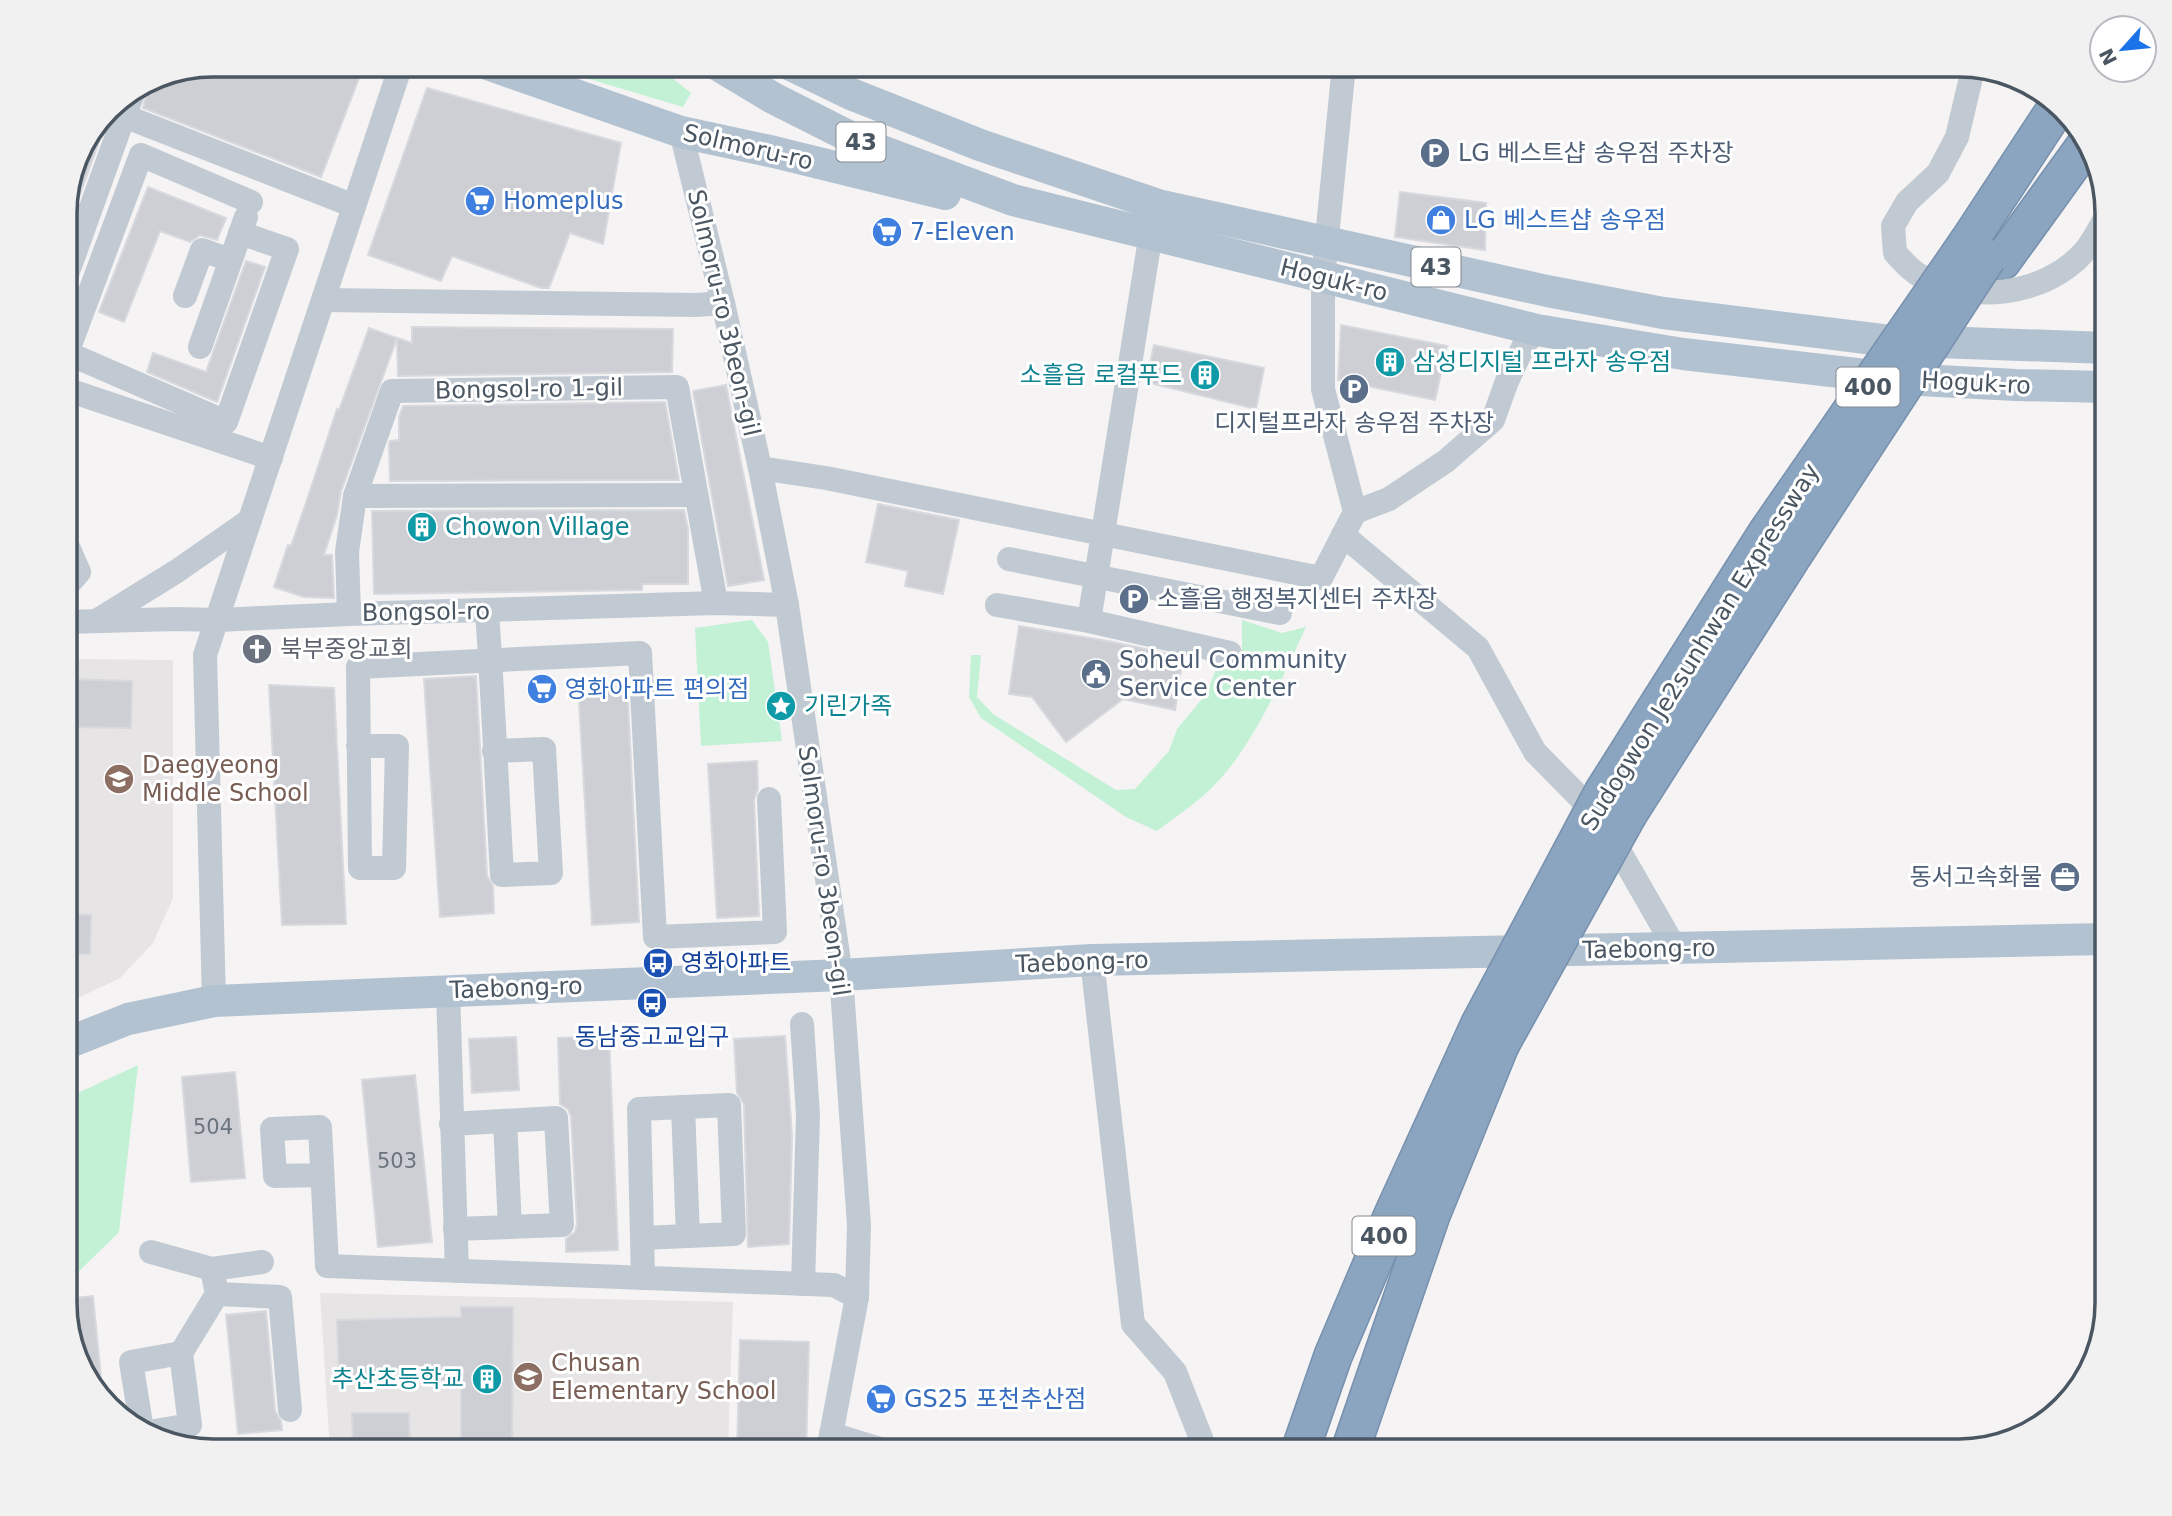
<svg xmlns="http://www.w3.org/2000/svg" width="2172" height="1516" font-family="'DejaVu Sans','Noto Sans KR',sans-serif">
  <rect width="100%" height="100%" fill="#f5f3f3"/>
  <g fill="#e6e4e5">
    <polygon points="65,659 173,660 173,898 153,943 120,978 72,1001 65,1001"/>
    <polygon points="320,1293 733,1302 728,1451 330,1451"/>
  </g>
  <g fill="#c3f1d5">
    <polygon points="542,65 656,65 691,93 683,107"/>
    <polygon points="752,620 768,642 782,741 701,746 695,628"/>
    <path d="M1242,620l40,13 24,-6c-22,48 -51,114 -86,152 -17,20 -42,36 -63,52l-31,-14 -145,-99 -12,-21 2,-42h10l-4,42 16,17 123,76 19,-1 34,-38 8,-22 30,-36 10,-27 25,-12z"/>
    <polygon points="138,1065 119,1232 69,1281 65,1282 65,1099"/>
  </g>
  <g fill="#cdcfd5" stroke="#d7d9de" stroke-width="2">
    <polygon points="213,65 364,65 321,177 143,108 150,80 157,76"/>
    <polygon points="427,88 621,143 603,244 570,233 549,288 541,288 452,256 441,281 368,255"/>
    <polygon points="99,122 105,125 65,236 65,204 80,148"/>
    <polygon points="148,187 226,218 217,240 200,235 190,242 160,231 124,322 99,312"/>
    <polygon points="1400,192 1486,203 1485,250 1395,237"/>
    <polygon points="246,261 265,267 217,402 147,372 153,353 206,372"/>
    <polygon points="1341,325 1447,346 1435,400 1338,380"/>
    <polygon points="412,327 673,329 672,372 398,376 397,338 412,343"/>
    <polygon points="369,328 397,338 341,491 337,515 324,555 332,555 334,598 304,597 274,587 288,545 291,546 307,500 337,409 339,410"/>
    <polygon points="1154,345 1264,368 1256,409 1146,382"/>
    <polygon points="726,385 764,580 728,586 693,391"/>
    <polygon points="665,402 679,480 390,481 389,444 390,441 399,440 399,417 403,406"/>
    <polygon points="878,504 959,520 943,594 905,586 908,571 866,562"/>
    <polygon points="684,510 688,529 688,584 642,584 642,590 374,594 372,511"/>
    <polygon points="1019,626 1113,642 1183,657 1175,710 1123,699 1066,742 1032,697 1009,694"/>
    <polygon points="476,676 487,876 493,886 494,913 440,917 424,679"/>
    <polygon points="65,679 132,681 131,728 65,727"/>
    <polygon points="627,682 639,922 592,925 578,684"/>
    <polygon points="269,685 334,688 346,924 282,925"/>
    <polygon points="757,761 758,789 754,800 759,916 717,918 708,764"/>
    <polygon points="65,914 91,915 90,954 65,954"/>
    <polygon points="609,1036 618,1250 566,1252 566,1239 575,1232 577,1224 571,1117 568,1109 560,1104 558,1038"/>
    <polygon points="785,1036 792,1136 789,1244 748,1247 744,1104 737,1093 734,1039"/>
    <polygon points="516,1037 519,1090 472,1093 469,1039"/>
    <polygon points="235,1072 245,1178 191,1182 182,1077"/>
    <polygon points="415,1075 432,1242 378,1247 362,1080"/>
    <polygon points="93,1296 103,1397 84,1377 65,1312 65,1299"/>
    <polygon points="461,1307 513,1307 512,1451 461,1451 461,1380 339,1383 337,1320 461,1317"/>
    <polygon points="266,1311 275,1411 281,1421 282,1430 238,1434 226,1315"/>
    <polygon points="740,1340 809,1342 806,1451 737,1451"/>
    <polygon points="352,1413 409,1413 410,1451 353,1451"/>
  </g>
  <g fill="none" stroke-linecap="round" stroke-linejoin="round">
    <g stroke="#7690ad" stroke-width="40">
      <g id="highway">
        <polyline points="1969,241 2057,107"/>
        <polyline points="2002,261 2088,142"/>
        <polyline points="1604,791 1767,533"/>
        <polyline points="1628,814 1793,555"/>
        <polyline points="1300,1451 1333,1356 1392,1217 1479,1026"/>
        <polyline points="1350,1451 1431,1215 1500,1045"/>
      </g>
    </g>
    <g stroke="#c1cad2" stroke-width="24">
      <path d="M1973,69l-16,68 -19,36 -31,29 -14,24 2,27c7,7 15,17 24,22 50,29 125,22 165,-23 9,-10 16,-25 23,-37"/>
      <polyline points="134,91 124,116 354,206"/>
      <polyline points="681,132 723,303 760,468 787,605 841,975 859,1225 857,1297 828,1451"/>
      <polyline points="240,233 287,249 226,422 67,353 141,155 251,202"/>
      <polyline points="1151,233 1089,621 1230,653"/>
      <polyline points="65,280 124,116 107,110"/>
      <polyline points="185,296 202,250 230,260"/>
      <polyline points="323,300 696,305 723,303"/>
      <polyline points="200,347 246,217"/>
      <polyline points="65,389 271,458"/>
      <polyline points="760,468 826,478 1321,578 1355,512 1323,389 1323,278 1344,65"/>
      <polyline points="355,496 696,495"/>
      <polyline points="1355,512 1389,499 1446,461 1493,420 1507,381 1525,343 1537,330"/>
      <polyline points="1343,535 1478,648 1535,752 1601,819 1675,948"/>
      <polyline points="65,540 79,572 65,588"/>
      <polyline points="1009,559 1280,613"/>
      <polyline points="997,605 1089,621"/>
      <path d="M487,611c6,88 10,176 15,264l49,-2 -7,-124 -50,2"/>
      <polyline points="349,614 347,552 355,496 392,391 677,387 716,603"/>
      <polyline points="98,620 177,571 250,520"/>
      <polyline points="65,622 176,619 217,620 349,614 716,603 787,605"/>
      <polyline points="358,746 397,746 394,868 360,868 358,667 640,653 655,937 775,932 769,799"/>
      <polyline points="1092,960 1133,1324 1175,1372 1206,1451"/>
      <polyline points="448,991 457,1271"/>
      <polyline points="214,1001 205,655 401,65"/>
      <polyline points="802,1024 808,1115 803,1284"/>
      <polyline points="683,1107 688,1236"/>
      <polyline points="505,1121 510,1227"/>
      <polyline points="451,1124 556,1118 562,1225 455,1229"/>
      <polyline points="322,1175 275,1176 272,1129 320,1127 327,1266 834,1285 857,1297"/>
      <polyline points="642,1238 734,1234 729,1105 639,1109 643,1278"/>
      <polyline points="151,1252 212,1269 217,1294 181,1353"/>
      <polyline points="212,1269 262,1262"/>
      <polyline points="217,1294 280,1297 290,1410"/>
      <polyline points="142,1430 131,1362 181,1353 190,1425 149,1432"/>
      <polyline points="831,1434 880,1449 882,1451"/>
    </g>
    <g stroke="#b3c2d1" stroke-width="32">
      <polyline points="490,65 681,132 774,152 945,194"/>
      <polyline points="718,65 773,98 868,146 1013,200 1537,330 1683,354 1900,379 2016,385 2107,387"/>
      <polyline points="791,65 851,94 980,145 1158,205 1547,291 1663,313 1882,340 2107,348"/>
      <polyline points="65,1044 128,1019 214,1001 841,975 1092,960 2107,939"/>
    </g>
    <use href="#highway" stroke="#8ba5c1" stroke-width="37"/>
    <g stroke="#7690ad" stroke-width="40" stroke-linecap="butt">
      <g id="highway-bridge">
        <polyline points="1767,533 1969,241"/>
        <polyline points="1793,555 1987,258"/>
        <polyline points="1479,1026 1604,791"/>
        <polyline points="1500,1045 1628,814"/>
      </g>
    </g>
    <use href="#highway-bridge" stroke="#8ba5c1" stroke-width="37"/>
  </g>
  <defs>
    <g id="parking-disc" transform="scale(1.575)"><circle r="9.5" fill="#5c6f8a" stroke="#fff"/><path d="M-3.5-5.5H1a3.5 3.5 0 0 1 0 7H-1V5.5H-3.5ZM-1-3.4V-.6H.8a1.4 1.4 0 0 0 0-2.8Z" fill="#fff"/></g>
    <g id="supermarket-disc" transform="scale(1.575)"><circle r="9.5" fill="#3f7fe0" stroke="#fff"/><path d="M-6-5.5h2.5l.6 2H6L4.5 2H-2.5L-4.4-4H-6ZM-1.5 3.2a1.3 1.3 0 1 0 .1 0ZM3 3.2a1.3 1.3 0 1 0 .1 0Z" fill="#fff"/></g>
    <g id="shop-disc" transform="scale(1.575)"><circle r="9.5" fill="#3f7fe0" stroke="#fff"/><path d="M-5-2.5h2.3a2.7 3.5 0 0 1 5.4 0H5L5.5 6h-11ZM-1.5-2.5h3a1.5 2.3 0 0 0-3 0Z" fill="#fff"/></g>
    <g id="building-disc" transform="scale(1.575)"><circle r="9.5" fill="#0f9aa8" stroke="#fff"/><path d="M-4-6H4V6H1V3H-1V6H-4ZM-2.5-4.3h1.7v1.8h-1.7ZM.8-4.3h1.7v1.8H.8ZM-2.5-1h1.7V.8h-1.7ZM.8-1h1.7V.8H.8Z" fill="#fff"/></g>
    <g id="church-disc" transform="scale(1.575)"><circle r="9.5" fill="#6b7280" stroke="#fff"/><path d="M-1.2-6h2.4v3.5h3.3v2.4h-3.3V6h-2.4V-.1h-3.3v-2.4h3.3Z" fill="#fff"/></g>
    <g id="civic-disc" transform="scale(1.575)"><circle r="9.5" fill="#5c6f8a" stroke="#fff"/><path d="M-.6-6.5H3V-4.5H.6V-3L4-1V1h2V6H-6V1h2V-1L-.6-3ZM-1.2 2.5V6h2.4V2.5Z" fill="#fff"/></g>
    <g id="sight-disc" transform="scale(1.575)"><circle r="9.5" fill="#0f9aa8" stroke="#fff"/><path d="M0-6L1.8-2.2L6-1.7L2.9 1.2L3.7 5.4L0 3.3L-3.7 5.4L-2.9 1.2L-6-1.7L-1.8-2.2Z" fill="#fff"/></g>
    <g id="school-disc" transform="scale(1.575)"><circle r="9.5" fill="#8d6e63" stroke="#fff"/><path d="M0-5L7-2L0 1L-7-2ZM-4 1L0 2.5L4 1V4Q0 6-4 4Z" fill="#fff"/></g>
    <g id="office-disc" transform="scale(1.575)"><circle r="9.5" fill="#5c6f8a" stroke="#fff"/><path d="M-6-3h4V-5.5h4V-3h4V5H-6ZM-1-4.5V-3h2v-1.5ZM-6 0V1H6V0Z" fill="#fff"/></g>
    <g id="bus-disc" transform="scale(1.575)"><circle r="9.5" fill="#1a4fb4" stroke="#fff"/><path d="M-5-6H5V4H4V6H2V4H-2V6H-4V4H-5ZM-3.5-4V0h7V-4ZM-3.5 1.2v1.5H-2V1.2ZM2 1.2v1.5H3.5V1.2Z" fill="#fff"/></g>
  </defs>
  <g fill-rule="evenodd">
    <use href="#parking-disc" x="1435" y="153"/>
    <use href="#supermarket-disc" x="480" y="201"/>
    <use href="#shop-disc" x="1441" y="220"/>
    <use href="#supermarket-disc" x="887" y="232"/>
    <use href="#building-disc" x="1390" y="362"/>
    <use href="#building-disc" x="1205" y="375"/>
    <use href="#parking-disc" x="1354" y="389"/>
    <use href="#building-disc" x="422" y="527"/>
    <use href="#parking-disc" x="1134" y="599"/>
    <use href="#church-disc" x="257" y="649"/>
    <use href="#civic-disc" x="1096" y="674"/>
    <use href="#supermarket-disc" x="542" y="689"/>
    <use href="#sight-disc" x="781" y="706"/>
    <use href="#school-disc" x="119" y="779"/>
    <use href="#office-disc" x="2065" y="877"/>
    <use href="#bus-disc" x="658" y="963"/>
    <use href="#bus-disc" x="652" y="1003"/>
    <use href="#school-disc" x="528" y="1377"/>
    <use href="#building-disc" x="487" y="1379"/>
    <use href="#supermarket-disc" x="881" y="1399"/>
  </g>
  <g text-anchor="middle" dominant-baseline="central" stroke-width="6" stroke-linejoin="round" paint-order="stroke">
    <g font-size="21" fill="#6b747e">
      <text x="213" y="1127">504</text>
      <text x="397" y="1161">503</text>
    </g>
    <g fill="#fff" stroke="#808990" stroke-width="2">
      <rect x="836.5" y="122.5" width="49" height="39" rx="5"/>
      <rect x="1411.5" y="247.5" width="49" height="39" rx="5"/>
      <rect x="1836.5" y="367.5" width="63" height="39" rx="5"/>
      <rect x="1352.5" y="1216.5" width="63" height="39" rx="5"/>
    </g>
    <g font-size="23" font-weight="bold" fill="#4a5661">
      <text x="861" y="142">43</text>
      <text x="1436" y="267">43</text>
      <text x="1868" y="387">400</text>
      <text x="1384" y="1236">400</text>
    </g>
    <g font-size="24" fill="#4a5661" stroke="#fff">
      <text transform="translate(748 147) rotate(13)">Solmoru-ro</text>
      <text transform="translate(1334 280) rotate(14)">Hoguk-ro</text>
      <text transform="translate(724 313) rotate(77)">Solmoru-ro 3beon-gil</text>
      <text transform="translate(1976 383) rotate(3)">Hoguk-ro</text>
      <text transform="translate(529 389) rotate(-1)">Bongsol-ro 1-gil</text>
      <text transform="translate(426 612) rotate(-1)">Bongsol-ro</text>
      <text transform="translate(1700 647) rotate(-58)">Sudogwon Je2sunhwan Expressway</text>
      <text transform="translate(824 871) rotate(82)">Solmoru-ro 3beon-gil</text>
      <text transform="translate(1649 949) rotate(-1)">Taebong-ro</text>
      <text transform="translate(1082 962) rotate(-2)">Taebong-ro</text>
      <text transform="translate(516 988) rotate(-2)">Taebong-ro</text>
    </g>
    <g font-size="24" fill="#4e5e75" stroke="#fff" text-anchor="start">
      <text x="1458" y="153">LG 베스트샵 송우점 주차장</text>
      <text x="1354" y="423" text-anchor="middle">디지털프라자 송우점 주차장</text>
      <text x="1157" y="599">소흘읍 행정복지센터 주차장</text>
      <text x="1119" y="660">Soheul Community<tspan x="1119" dy="28">Service Center</tspan></text>
      <text x="2042" y="877" text-anchor="end">동서고속화물</text>
    </g>
    <g font-size="24" fill="#366cbe" stroke="#fff" text-anchor="start">
      <text x="503" y="201">Homeplus</text>
      <text x="1464" y="220">LG 베스트샵 송우점</text>
      <text x="910" y="232">7-Eleven</text>
      <text x="565" y="689">영화아파트 편의점</text>
      <text x="904" y="1399">GS25 포천추산점</text>
    </g>
    <g font-size="24" fill="#0d838f" stroke="#fff" text-anchor="start">
      <text x="1413" y="362">삼성디지털 프라자 송우점</text>
      <text x="1182" y="375" text-anchor="end">소흘읍 로컬푸드</text>
      <text x="445" y="527">Chowon Village</text>
      <text x="804" y="706">기린가족</text>
      <text x="464" y="1379" text-anchor="end">추산초등학교</text>
    </g>
    <g font-size="24" fill="#5b616d" stroke="#fff" text-anchor="start">
      <text x="280" y="649">북부중앙교회</text>
    </g>
    <g font-size="24" fill="#785e54" stroke="#fff" text-anchor="start">
      <text x="142" y="765">Daegyeong<tspan x="142" dy="28">Middle School</tspan></text>
      <text x="551" y="1363">Chusan<tspan x="551" dy="28">Elementary School</tspan></text>
    </g>
    <g font-size="24" fill="#164399" stroke="#fff" text-anchor="start">
      <text x="681" y="963">영화아파트</text>
      <text x="652" y="1037" text-anchor="middle">동남중고교입구</text>
    </g>
  </g>
  <path d="M0 0H2172V1516H0ZM213 77H1959A136 136 0 0 1 2095 213V1303A136 136 0 0 1 1959 1439H213A136 136 0 0 1 77 1303V213A136 136 0 0 1 213 77Z" fill="#f1f1f2" fill-rule="evenodd"/>
  <path fill="none" stroke="#4a5661" stroke-width="3.5" d="M213 77H1959A136 136 0 0 1 2095 213V1303A136 136 0 0 1 1959 1439H213A136 136 0 0 1 77 1303V213A136 136 0 0 1 213 77Z"/>
  <g transform="translate(2123 49) rotate(243)"><circle r="33" fill="#ffffff" stroke="#b7bbc0" stroke-width="2"/>
  <path d="M0-5L12 26L0 18L-12 26Z" fill="#1a73e8"/>
  <text y="-10" font-size="19" font-weight="bold" text-anchor="middle" fill="#4a5661">N</text>
  </g>
</svg>
